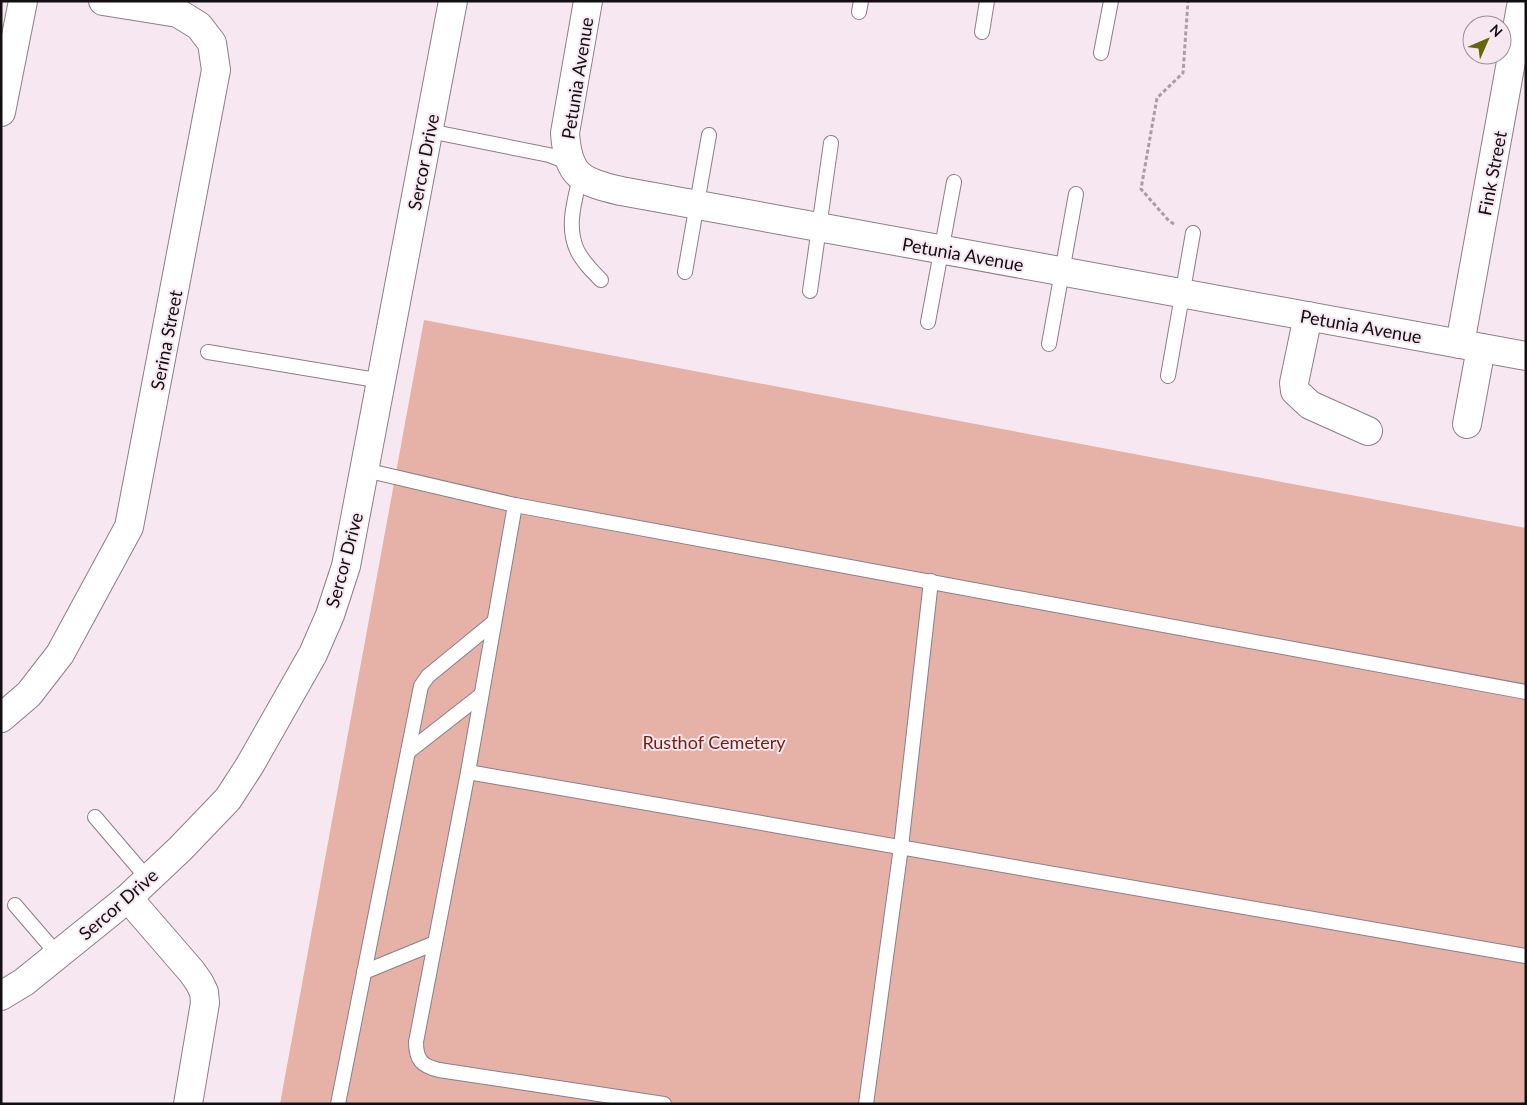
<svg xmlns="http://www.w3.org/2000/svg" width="1527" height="1105" font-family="Lato,sans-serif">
  <rect width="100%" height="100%" fill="#f7e7f1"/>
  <polygon fill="#e6b1a6" points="424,320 1526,528 1526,1104 280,1104"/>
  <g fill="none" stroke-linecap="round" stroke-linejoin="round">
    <g stroke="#8d7e88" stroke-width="16">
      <g id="lane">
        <polyline points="859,12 861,1"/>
        <polyline points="982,32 987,1"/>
        <polyline points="1101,53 1111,1"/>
        <polyline points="429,131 549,155 570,163"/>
        <path d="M580,177c-5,23 -14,49 -3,73 5,11 15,21 24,30"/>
        <polyline points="685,272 709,135"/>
        <polyline points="810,291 831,143"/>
        <polyline points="928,322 954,182"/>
        <polyline points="1049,344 1076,194"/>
        <polyline points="208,352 382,381"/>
        <polyline points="1168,376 1193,233"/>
        <polyline points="365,470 515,505 468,772 1526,956"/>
        <polyline points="515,505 1526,692"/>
        <polyline points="408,752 481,695"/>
        <path d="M468,772l-52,270c0,18 6,24 23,28l225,34"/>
        <polyline points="95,817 148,879"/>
        <polyline points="15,905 58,955"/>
        <polyline points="364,972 435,943"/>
        <polyline points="338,1104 421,686 428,676 494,622"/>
        <polyline points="866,1104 901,847 931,581"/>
      </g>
    </g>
    <g stroke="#8d7e88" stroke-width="30">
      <g id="street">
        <path d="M588,1l-23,132c3,43 16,49 56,58l905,165"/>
        <polyline points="1,112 23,1"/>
        <polyline points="1308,316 1294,383 1295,391 1310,405 1368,431"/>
        <polyline points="1460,344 1522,1"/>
        <polyline points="1467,424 1481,348"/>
        <polyline points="1,718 29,694 60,654 129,527 216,70 212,43 199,26 178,13 103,1"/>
        <polyline points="128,898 192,972 199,982 204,992 205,1003 188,1104"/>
        <polyline points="1,996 24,982 128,898 180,849 228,799 250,765 313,654 330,615 346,566 453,1"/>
      </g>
    </g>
    <polyline stroke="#aa9ea6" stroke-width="3" stroke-dasharray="4 2.5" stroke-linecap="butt" points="1174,224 1169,221 1141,189 1157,98 1183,73 1188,1"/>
    <use href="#lane" stroke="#fff" stroke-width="14"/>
    <use href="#street" stroke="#fff" stroke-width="28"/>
  </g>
  <g text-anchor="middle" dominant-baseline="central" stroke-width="4" stroke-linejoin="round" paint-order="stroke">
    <g font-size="18" fill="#130e12" stroke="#f7e7f1">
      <text transform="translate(577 78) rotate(-81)">Petunia Avenue</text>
      <text transform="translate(423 162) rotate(-79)">Sercor Drive</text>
      <text transform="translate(1492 173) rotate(-79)">Fink Street</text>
      <text transform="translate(963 254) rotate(10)">Petunia Avenue</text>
      <text transform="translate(1361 326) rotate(10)">Petunia Avenue</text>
      <text transform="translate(166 340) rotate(-79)">Serina Street</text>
      <text transform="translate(344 560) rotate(-75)">Sercor Drive</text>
      <text transform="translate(118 904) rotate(-41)">Sercor Drive</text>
    </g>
    <g font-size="18" fill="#751d0e" stroke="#f7e7f1">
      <text x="714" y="742">Rusthof Cemetery</text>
    </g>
  </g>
  <rect width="1527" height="1105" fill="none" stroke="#130e12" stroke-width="5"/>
  <g transform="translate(1487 40) rotate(45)"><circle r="24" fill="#f7e7f1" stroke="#9c9098"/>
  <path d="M0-4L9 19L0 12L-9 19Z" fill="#636705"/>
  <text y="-8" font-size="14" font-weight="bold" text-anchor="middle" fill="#130e12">N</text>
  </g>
</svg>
